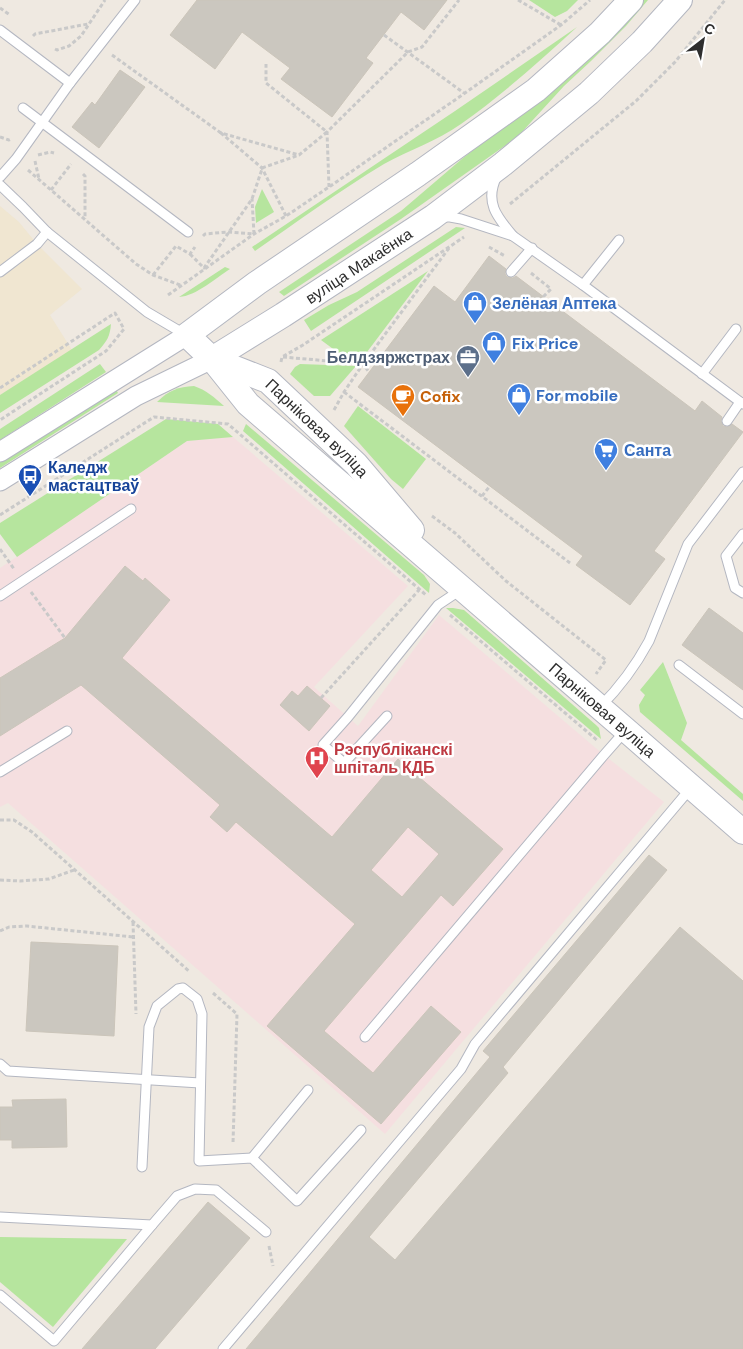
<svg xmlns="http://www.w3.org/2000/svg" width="743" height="1349" font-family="'DM Sans',sans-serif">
  <rect width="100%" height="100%" fill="#efe9e1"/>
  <polygon fill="#f0e6d1" points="0,206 19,222 37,244 82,289 50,315 72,350 0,395"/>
  <polygon fill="#f5dfe0" points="233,437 408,586 314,687 358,726 439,615 604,755 664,802 385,1134 8,803 0,807 0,568 187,441"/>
  <g fill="#b6e59e">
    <polygon points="529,0 578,0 567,11 555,17"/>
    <polygon points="643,0 648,0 626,26 591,61 564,86 521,133 506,145 401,219 284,296 279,292 401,211 463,158 576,70 613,33"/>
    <path d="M577,27c-37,34 -75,68 -116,97 -24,17 -52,26 -77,40 -45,27 -87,58 -129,87l-3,-4 203,-136z"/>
    <polygon points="262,189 274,212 256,223 255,207"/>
    <polygon points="456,227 465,228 311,331 304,320 329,305 357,292"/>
    <path d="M225,267l5,2c-14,9 -34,27 -51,28z"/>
    <polygon points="428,271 364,356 344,357 321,340"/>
    <path d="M111,324c-1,12 -4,17 -12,26l-99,63v-18z"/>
    <polygon points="100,364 106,372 0,440 0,429"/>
    <polygon points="300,364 356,366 330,396 314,396 290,374 295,367"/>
    <polygon points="114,386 118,393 0,468 0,460"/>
    <path d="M194,386c12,4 20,11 30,20l-67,-4c12,-12 21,-15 37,-16z"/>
    <polygon points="358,406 426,459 403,489 391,479 344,426"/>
    <polygon points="166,419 218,424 233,437 187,441 17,557 0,534 0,523"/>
    <polygon points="246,424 424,575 430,584 429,593 243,431"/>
    <polygon points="446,608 453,608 464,610 596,725 599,728 601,739"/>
    <polygon points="663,662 687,723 681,740 743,794 743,801 640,712 639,705 645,695 640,690"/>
    <polygon points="0,1237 1,1237 127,1239 53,1327 0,1282"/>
  </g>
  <g fill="#cbc7bf" stroke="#cbc5ba" fill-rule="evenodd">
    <polygon points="197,0 447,0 424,30 401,12 366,58 373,63 332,117 281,79 290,68 242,32 215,69 170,35"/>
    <polygon points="120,70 145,87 99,148 72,127 92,102 95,105"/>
    <polygon points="489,256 506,269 505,274 507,277 513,278 516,276 695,411 702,401 722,417 721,421 723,426 727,427 732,424 743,432 654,551 665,559 630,605 576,565 583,556 358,387 434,286 455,302"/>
    <path d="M125,566l18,15 2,-3 25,22 -48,58 210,179 66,-78 105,90 -50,57 -12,-11 -117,136 49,42 58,-67 30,26 -80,92 -114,-98 88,-102 -119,-102 -9,10 -17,-15 10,-12 -139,-120 -81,51v-58l65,-40zM408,827l31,27 -37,43 -31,-27z"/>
    <polygon points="709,608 743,633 743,690 682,645"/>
    <polygon points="307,686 330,706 309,731 280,705 292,691 298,696"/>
    <polygon points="649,855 667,870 503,1067 508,1073 369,1237 395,1260 680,927 743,981 743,1349 246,1349 490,1057 483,1051"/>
    <polygon points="31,942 118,946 114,1036 26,1031"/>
    <polygon points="66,1099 67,1147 12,1148 12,1140 0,1140 0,1107 13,1107 12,1100"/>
    <polygon points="208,1202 250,1238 155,1349 82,1349"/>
  </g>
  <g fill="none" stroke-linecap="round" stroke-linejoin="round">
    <g stroke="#b4b7c1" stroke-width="11">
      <g id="service">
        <polyline points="0,30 70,83"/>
        <polyline points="23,108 188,232"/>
        <path d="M497,176c-13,26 0,41 16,60"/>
        <polyline points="0,177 16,159 70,83 135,0"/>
        <polyline points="0,185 23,207 47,232 147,312 186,335"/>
        <polyline points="443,217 450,217 461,219 513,236 583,285 743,404"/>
        <polyline points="0,272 37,244 47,232"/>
        <polyline points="511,272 532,248"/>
        <polyline points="583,285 619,240"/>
        <polyline points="702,374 736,329"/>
        <polyline points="727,421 740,402"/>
        <polyline points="743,534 726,556 735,588 743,593"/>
        <polyline points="0,596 131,509"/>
        <polyline points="679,665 743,714"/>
        <path d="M600,707c19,-19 36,-42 49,-66l39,-97 55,-72"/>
        <polyline points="387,716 344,763 323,745 348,717 438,605 462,589"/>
        <polyline points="0,772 67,731"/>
        <polyline points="365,1037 604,755 626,730"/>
        <polyline points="0,1064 8,1071 200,1083"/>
        <polyline points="252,1158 308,1090"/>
        <polyline points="142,1167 149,1027 157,1006 178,989 183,988 197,999 202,1014 199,1161 252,1158 297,1201 361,1130"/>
        <polyline points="0,1217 152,1225 177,1196 195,1189 216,1190 266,1232"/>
        <polyline points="0,1295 54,1341 152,1225"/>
        <polyline points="223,1349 461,1069 475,1044 690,789"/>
      </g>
    </g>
    <g stroke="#b4b7c1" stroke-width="21">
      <g id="minor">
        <polyline points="0,452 187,335"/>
        <polyline points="0,481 136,396 212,359"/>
      </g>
    </g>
    <g stroke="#b4b7c1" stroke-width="26">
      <g id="tertiary">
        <path id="s1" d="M631,0l-31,33 -64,57 -118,84 -161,109 -70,52 25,24 36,45 378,326 117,102"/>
        <path id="s2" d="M212,359l71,-44 150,-98 70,-53 86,-71 53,-51 38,-42"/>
        <path id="s3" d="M212,359l56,22 88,83 56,66"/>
      </g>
    </g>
    <g stroke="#c9c9c9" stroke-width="3" stroke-dasharray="4 2.5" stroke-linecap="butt">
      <polyline points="518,0 561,25"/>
      <polyline points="0,8 10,15"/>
      <polyline points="384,35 464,93"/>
      <polyline points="33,36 35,34 88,24"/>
      <polyline points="55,49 57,50 69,46 81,36 105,0"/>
      <polyline points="112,55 221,133"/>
      <polyline points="0,137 9,140 11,139"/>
      <polyline points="38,155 50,152 54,153"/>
      <polyline points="35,161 39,179"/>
      <polyline points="262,168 299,155 327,132 266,83 266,64"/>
      <polyline points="28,170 136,264 153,275 180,285"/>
      <polyline points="83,174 85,176 85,219"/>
      <polyline points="329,187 327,132 408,52 422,47 459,0"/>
      <polyline points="51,190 71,164"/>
      <polyline points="510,204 636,101 675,62 725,0"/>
      <polyline points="286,216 262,168 221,133 299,155"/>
      <polyline points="203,236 205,234 228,232 254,234 252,199"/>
      <polyline points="489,247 505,256"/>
      <polyline points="190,254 204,268 252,199 262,169"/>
      <polyline points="531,273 551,289 543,297"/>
      <polyline points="153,275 176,246 190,254 195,247"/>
      <polyline points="168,295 254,234 286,216 329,187 465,93 561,25 590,0"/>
      <polyline points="283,357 363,364 369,372"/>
      <polyline points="281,362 282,357 303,345 464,237"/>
      <polyline points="0,388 115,313 124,329 106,351 0,420"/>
      <polyline points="344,392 570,563"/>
      <polyline points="334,410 344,392 363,364 449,248"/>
      <polyline points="482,496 490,486"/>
      <polyline points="0,515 154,417 228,424 426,595"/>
      <polyline points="432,516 455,533 506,581 606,660 596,674"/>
      <polyline points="0,549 14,569"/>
      <polyline points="31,592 65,638"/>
      <polyline points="450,615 598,741"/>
      <polyline points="321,698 419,590"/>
      <polyline points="0,820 14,820 32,832 190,972"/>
      <polyline points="0,880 20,881 49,879 74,870"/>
      <polyline points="133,922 136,1014"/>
      <polyline points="0,931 9,927 27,926 133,937"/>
      <polyline points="213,993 237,1014 233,1143"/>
      <polyline points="269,1246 273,1266"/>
    </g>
    <use href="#service" stroke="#fff" stroke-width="9"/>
    <use href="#minor" stroke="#fff" stroke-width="19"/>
    <use href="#tertiary" stroke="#fff" stroke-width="24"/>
  </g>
  <defs>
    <g id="shop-pin" transform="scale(1.25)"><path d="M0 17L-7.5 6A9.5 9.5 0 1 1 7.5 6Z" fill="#3f7fe0" stroke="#fff"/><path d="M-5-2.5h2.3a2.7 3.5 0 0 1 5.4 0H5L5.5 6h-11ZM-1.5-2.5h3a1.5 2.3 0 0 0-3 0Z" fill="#fff"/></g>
    <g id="office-pin" transform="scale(1.25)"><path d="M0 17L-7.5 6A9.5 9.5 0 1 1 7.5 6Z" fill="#5c6f8a" stroke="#fff"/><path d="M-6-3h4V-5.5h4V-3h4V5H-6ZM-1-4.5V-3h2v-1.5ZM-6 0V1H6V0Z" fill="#fff"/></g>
    <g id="cafe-pin" transform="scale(1.25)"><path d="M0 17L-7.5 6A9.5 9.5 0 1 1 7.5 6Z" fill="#e8710a" stroke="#fff"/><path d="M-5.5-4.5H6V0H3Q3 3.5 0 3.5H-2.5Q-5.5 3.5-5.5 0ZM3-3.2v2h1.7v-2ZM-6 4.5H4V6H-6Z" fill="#fff"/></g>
    <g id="supermarket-pin" transform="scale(1.25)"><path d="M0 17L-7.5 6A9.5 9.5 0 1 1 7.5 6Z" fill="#3f7fe0" stroke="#fff"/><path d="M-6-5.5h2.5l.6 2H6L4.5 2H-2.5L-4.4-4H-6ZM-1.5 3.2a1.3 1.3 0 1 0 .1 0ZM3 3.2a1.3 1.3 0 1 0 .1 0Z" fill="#fff"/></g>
    <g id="bus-pin" transform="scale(1.25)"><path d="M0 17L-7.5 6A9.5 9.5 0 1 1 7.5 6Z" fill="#1a4fb4" stroke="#fff"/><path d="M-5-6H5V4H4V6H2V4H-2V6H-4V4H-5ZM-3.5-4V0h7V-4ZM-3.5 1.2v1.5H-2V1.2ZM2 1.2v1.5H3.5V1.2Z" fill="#fff"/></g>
    <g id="hospital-pin" transform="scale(1.25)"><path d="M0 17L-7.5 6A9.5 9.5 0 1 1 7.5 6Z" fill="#e0444e" stroke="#fff"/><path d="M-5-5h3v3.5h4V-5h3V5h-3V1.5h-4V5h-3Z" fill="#fff"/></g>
  </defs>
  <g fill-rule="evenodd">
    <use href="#shop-pin" x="475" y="303"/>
    <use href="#shop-pin" x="494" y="343"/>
    <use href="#office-pin" x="468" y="357"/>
    <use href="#shop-pin" x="519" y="395"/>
    <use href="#cafe-pin" x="403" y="396"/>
    <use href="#supermarket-pin" x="606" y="450"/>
    <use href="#bus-pin" x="30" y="476"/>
    <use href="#hospital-pin" x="317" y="758"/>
  </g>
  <g text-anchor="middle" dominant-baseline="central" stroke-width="5" stroke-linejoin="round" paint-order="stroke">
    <g font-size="16" fill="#2e2e2e" stroke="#fff">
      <text stroke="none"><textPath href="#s2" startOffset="174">вуліца Макаёнка</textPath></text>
      <text stroke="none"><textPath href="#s3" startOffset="128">Парніковая вуліца</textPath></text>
      <text stroke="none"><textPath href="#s1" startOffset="1118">Парніковая вуліца</textPath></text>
    </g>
    <g font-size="16" font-weight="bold" fill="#366cbe" stroke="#fff" text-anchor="start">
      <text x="492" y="303">Зелёная Аптека</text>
      <text x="512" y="343">Fix Price</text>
      <text x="536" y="395">For mobile</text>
      <text x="624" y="450">Санта</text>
    </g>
    <g font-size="16" font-weight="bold" fill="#4e5e75" stroke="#fff" text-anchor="end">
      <text x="450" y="357">Белдзяржстрах</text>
    </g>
    <g font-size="16" font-weight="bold" fill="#c56008" stroke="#fff" text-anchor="start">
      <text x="420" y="396">Cofix</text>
    </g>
    <g font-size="16" font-weight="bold" fill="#164399" stroke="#fff" text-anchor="start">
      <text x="48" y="467">Каледж<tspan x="48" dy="18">мастацтваў</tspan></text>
    </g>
    <g font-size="16" font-weight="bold" fill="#be3a42" stroke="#fff" text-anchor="start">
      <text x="334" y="749">Рэспубліканскі<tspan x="334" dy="18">шпіталь КДБ</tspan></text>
    </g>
  </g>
  <g transform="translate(703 40) rotate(31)" stroke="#ffffff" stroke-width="4" paint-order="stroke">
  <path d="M0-4L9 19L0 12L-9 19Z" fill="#2e2e2e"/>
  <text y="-8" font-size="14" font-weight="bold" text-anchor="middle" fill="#2e2e2e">С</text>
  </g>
</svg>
